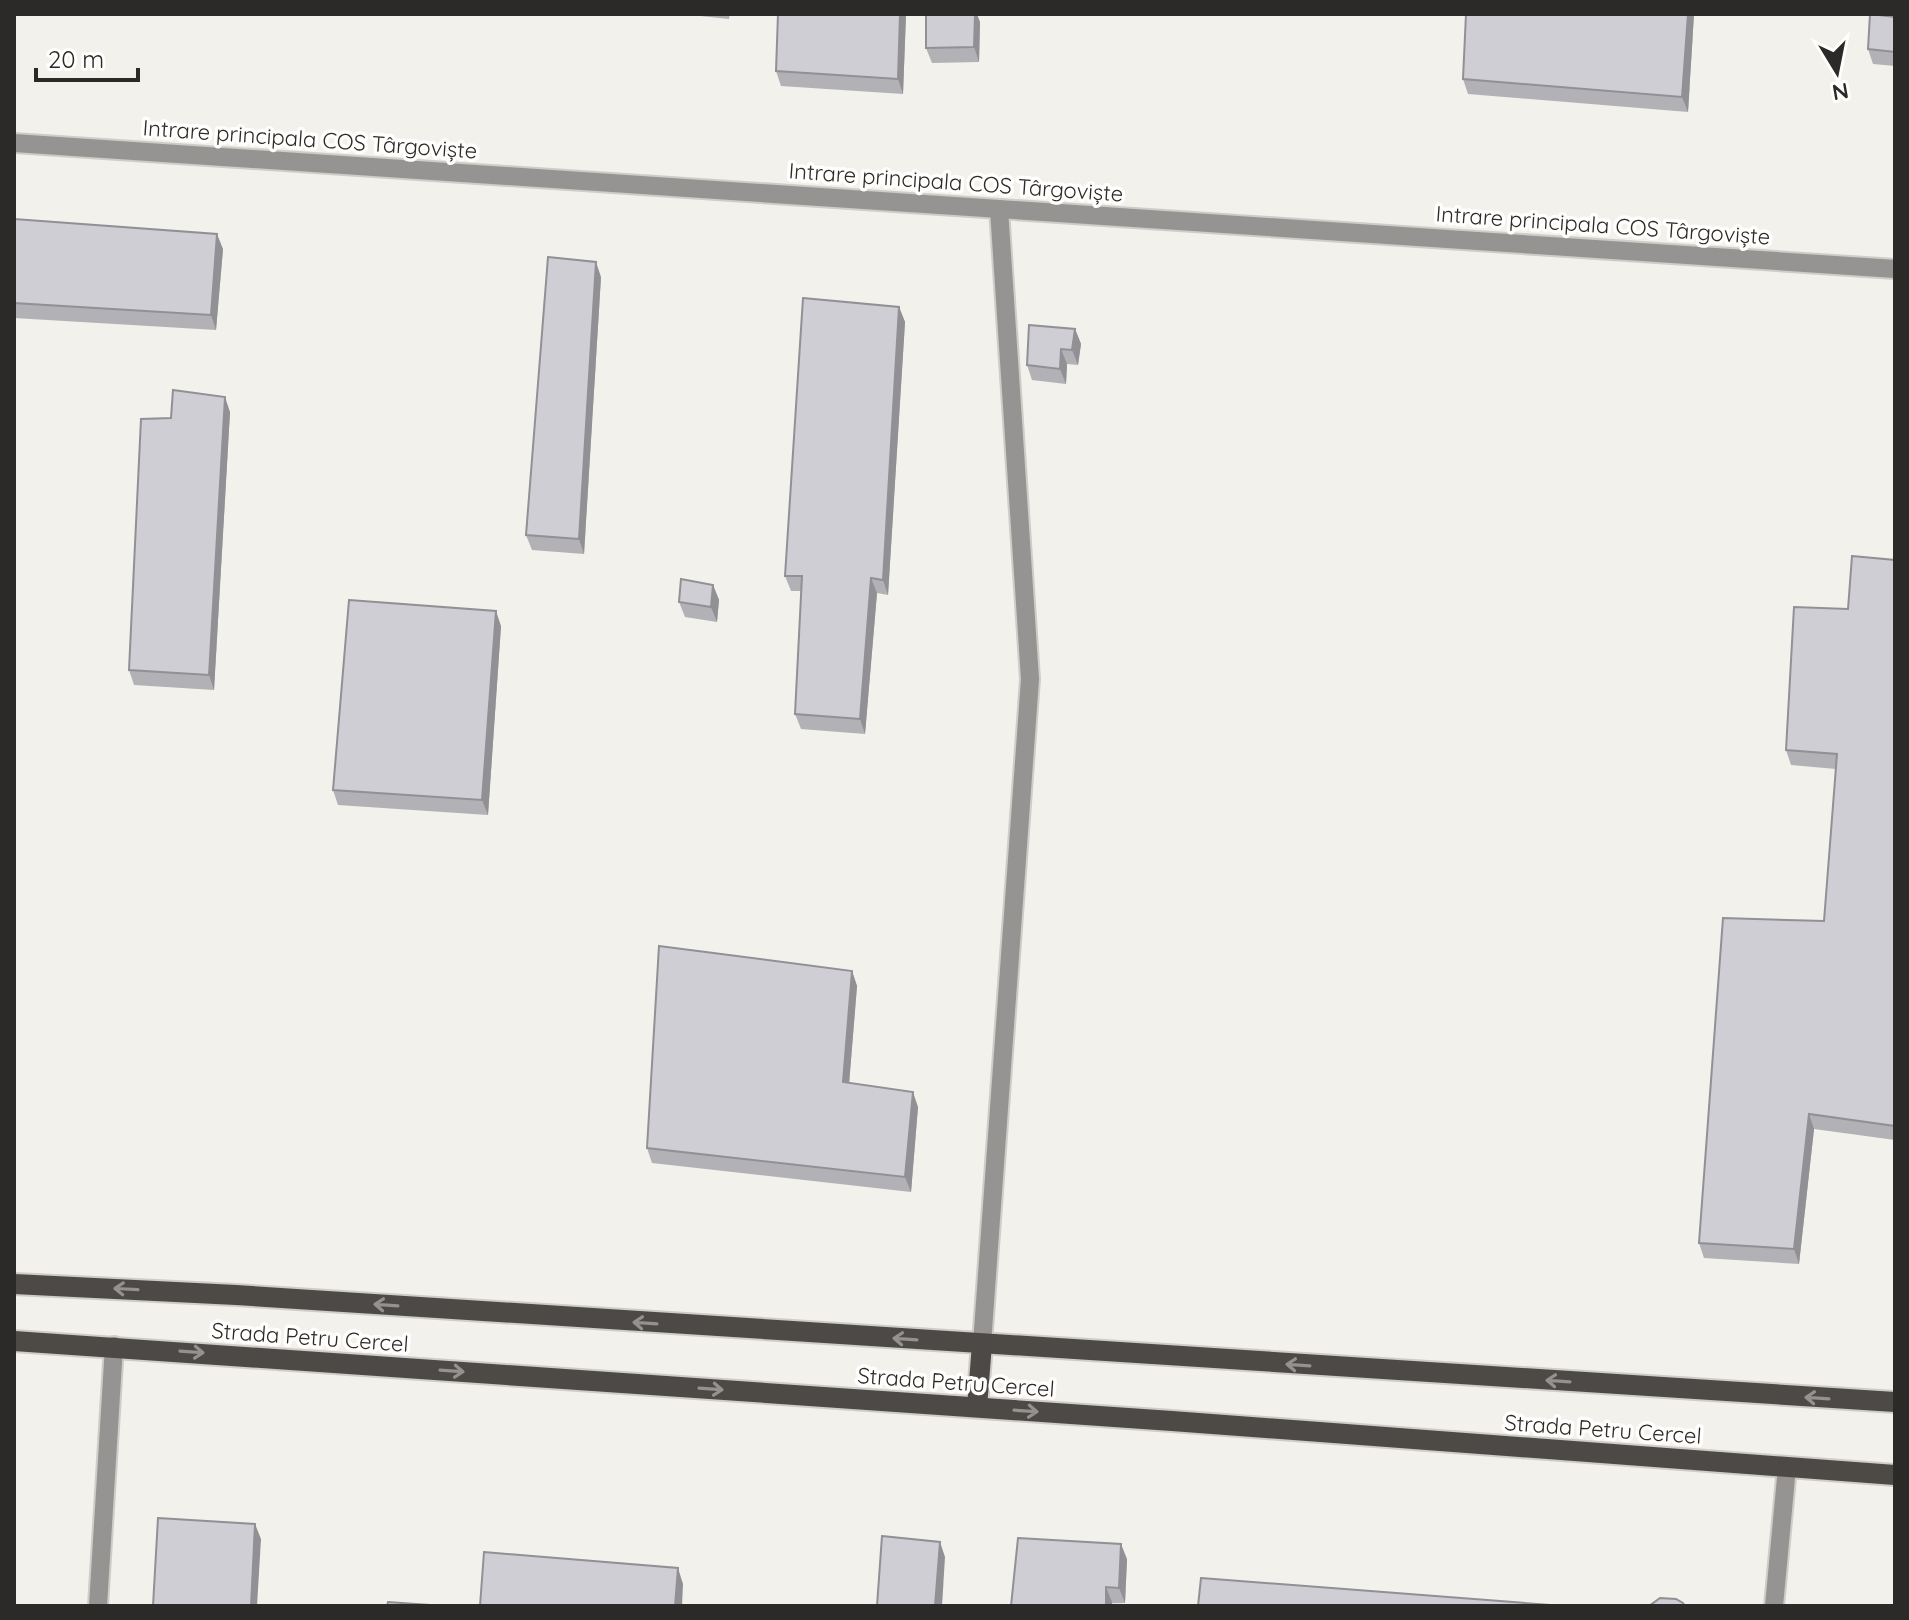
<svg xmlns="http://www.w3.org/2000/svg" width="1909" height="1620" font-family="Quicksand,sans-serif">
  <rect width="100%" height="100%" fill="#f3f1eb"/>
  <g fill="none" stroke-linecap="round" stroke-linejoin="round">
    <g stroke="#cfcdc8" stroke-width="22">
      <g id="lane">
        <polyline points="14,143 1895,269"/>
        <polyline points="982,1344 1030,679 999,209"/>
        <polyline points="98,1606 114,1346"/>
        <polyline points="1774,1606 1787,1467"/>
      </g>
    </g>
    <g stroke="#cfcdc8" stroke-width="24">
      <g id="primary">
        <polyline points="14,1284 236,1295 1895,1402"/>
        <polyline points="14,1341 1172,1421 1895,1475"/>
        <polyline points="977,1407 982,1344"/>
      </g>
    </g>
    <use href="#lane" stroke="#969492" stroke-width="18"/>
    <use href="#primary" stroke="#4d4947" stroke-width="20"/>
  </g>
  <g fill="#b2b1b6">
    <polygon points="681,14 730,14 729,19"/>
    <polygon points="778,14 906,14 903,94 781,86 776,71"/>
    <polygon points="1466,14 1694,14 1688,112 1468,94 1463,79"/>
    <polygon points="1895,17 1895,66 1873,64 1868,49"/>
    <polygon points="980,22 979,62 932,63 926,48"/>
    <polygon points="14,219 223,249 216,330 14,318"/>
    <polygon points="601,277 584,554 532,550 526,535"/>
    <polygon points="899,307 905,322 888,595 877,593 865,734 801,729 795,714 801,591 791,591 785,576"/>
    <polygon points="1075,329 1081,344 1078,365 1067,364 1066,384 1032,380 1027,365"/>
    <polygon points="230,412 214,690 134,685 129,670 171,418"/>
    <polygon points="1895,560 1895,1140 1814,1129 1799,1264 1704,1258 1699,1243 1824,921 1836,769 1791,765 1786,750 1848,609"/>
    <polygon points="713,585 719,600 717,622 685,617 679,602"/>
    <polygon points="501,626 488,815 338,805 333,790"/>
    <polygon points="852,971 857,986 849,1083 918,1107 911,1192 652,1163 647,1148"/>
    <polygon points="1127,1559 1125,1603 1011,1606"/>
  </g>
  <g fill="#919094">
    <polygon points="900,14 906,14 903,94 898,79"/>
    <polygon points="975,14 977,14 980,22 979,62 974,47"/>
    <polygon points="1688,14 1694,14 1688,112 1682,97"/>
    <polygon points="217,234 223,249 216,330 211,315"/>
    <polygon points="596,262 601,277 584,554 579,539"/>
    <polygon points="899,307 905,322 888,595 883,580"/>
    <polygon points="1075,329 1081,344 1078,365 1072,350"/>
    <polygon points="1061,349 1067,364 1066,384 1060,369"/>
    <polygon points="225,397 230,412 214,690 209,675"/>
    <polygon points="871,578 877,593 865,734 860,719"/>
    <polygon points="713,585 719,600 717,622 711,607"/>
    <polygon points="496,611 501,626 488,815 482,800"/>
    <polygon points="852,971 857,986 848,1097 843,1082"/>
    <polygon points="913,1092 918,1107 911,1192 905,1177"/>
    <polygon points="1809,1114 1814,1129 1799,1264 1794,1249"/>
    <polygon points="255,1524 261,1539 257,1606 251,1606"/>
    <polygon points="940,1542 945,1557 942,1606 935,1606"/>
    <polygon points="1121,1544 1127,1559 1125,1603 1119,1588"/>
    <polygon points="678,1568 683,1584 682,1606 675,1606"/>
    <polygon points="1106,1587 1112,1602 1112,1606 1106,1606"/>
  </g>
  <g fill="#cfced4" stroke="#919094" stroke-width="2">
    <polygon points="778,14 900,14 898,79 776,71"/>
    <polygon points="926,14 975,14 974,47 926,48"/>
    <polygon points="1466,14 1688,14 1682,97 1463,79"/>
    <polygon points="1870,14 1895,17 1895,52 1868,49"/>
    <polygon points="14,219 217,234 211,315 14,303"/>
    <polygon points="548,257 596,262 579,539 526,535"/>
    <polygon points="803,298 899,307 883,580 871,578 860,719 795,714 802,576 785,576"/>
    <polygon points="1029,325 1075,329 1072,350 1061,349 1060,369 1027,365"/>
    <polygon points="173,390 225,397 209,675 129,670 141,419 171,418"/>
    <polygon points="1852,556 1895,560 1895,1126 1809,1114 1794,1249 1699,1243 1723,918 1824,921 1837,754 1786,750 1794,607 1848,609"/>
    <polygon points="681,579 713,585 711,607 679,602"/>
    <polygon points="349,600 496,611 482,800 333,790"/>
    <polygon points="659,946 852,971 843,1082 913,1092 905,1177 647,1148"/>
    <polygon points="158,1518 255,1524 251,1606 153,1606"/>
    <polygon points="882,1536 940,1542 935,1606 877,1606"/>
    <polygon points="1018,1538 1121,1544 1119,1588 1106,1587 1106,1606 1011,1606"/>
    <polygon points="484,1552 678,1568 675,1606 480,1606"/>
    <polygon points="1201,1578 1564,1606 1198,1606"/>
    <polygon points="1660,1598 1676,1599 1683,1603 1685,1606 1649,1606"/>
    <polygon points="388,1602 444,1606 387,1606"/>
  </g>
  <defs><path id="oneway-shaft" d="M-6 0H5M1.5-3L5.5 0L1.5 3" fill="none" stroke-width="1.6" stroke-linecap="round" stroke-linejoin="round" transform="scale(2)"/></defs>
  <g stroke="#94918f">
    <use href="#oneway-shaft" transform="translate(126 1289) rotate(-177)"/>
    <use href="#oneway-shaft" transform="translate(386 1305) rotate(-176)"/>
    <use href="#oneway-shaft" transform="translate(645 1323) rotate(-176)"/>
    <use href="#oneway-shaft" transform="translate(905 1339) rotate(-176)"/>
    <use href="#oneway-shaft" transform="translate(192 1352) rotate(4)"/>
    <use href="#oneway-shaft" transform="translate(1298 1365) rotate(-176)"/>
    <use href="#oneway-shaft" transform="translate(452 1371) rotate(4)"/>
    <use href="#oneway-shaft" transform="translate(1558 1381) rotate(-176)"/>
    <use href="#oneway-shaft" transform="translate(711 1389) rotate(4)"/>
    <use href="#oneway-shaft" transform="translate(1817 1398) rotate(-176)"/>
    <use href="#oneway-shaft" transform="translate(1026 1411) rotate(4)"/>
  </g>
  <g text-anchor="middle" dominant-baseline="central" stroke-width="7" stroke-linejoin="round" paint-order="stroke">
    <g font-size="22" fill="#2b2a28" stroke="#fffefc">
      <text transform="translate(310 139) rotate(4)">Intrare principala COS Târgoviște</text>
      <text transform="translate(956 182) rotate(4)">Intrare principala COS Târgoviște</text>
      <text transform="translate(1603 225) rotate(4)">Intrare principala COS Târgoviște</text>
      <text transform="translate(310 1337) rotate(4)">Strada Petru Cercel</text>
      <text transform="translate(956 1382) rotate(4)">Strada Petru Cercel</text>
      <text transform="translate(1603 1429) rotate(4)">Strada Petru Cercel</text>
    </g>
  </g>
  <rect width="1909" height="1620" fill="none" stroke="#2b2a28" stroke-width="32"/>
  <g transform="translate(1837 72) rotate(170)" stroke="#fffefc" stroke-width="6" paint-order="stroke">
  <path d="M0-6L14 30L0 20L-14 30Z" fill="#2b2a28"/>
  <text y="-12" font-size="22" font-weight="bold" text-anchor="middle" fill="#2b2a28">N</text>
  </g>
  <path d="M36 68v12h102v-12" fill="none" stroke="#2b2a28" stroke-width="4"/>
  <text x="48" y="68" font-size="24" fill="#2b2a28" stroke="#fffefc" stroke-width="6" paint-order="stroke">20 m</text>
</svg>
